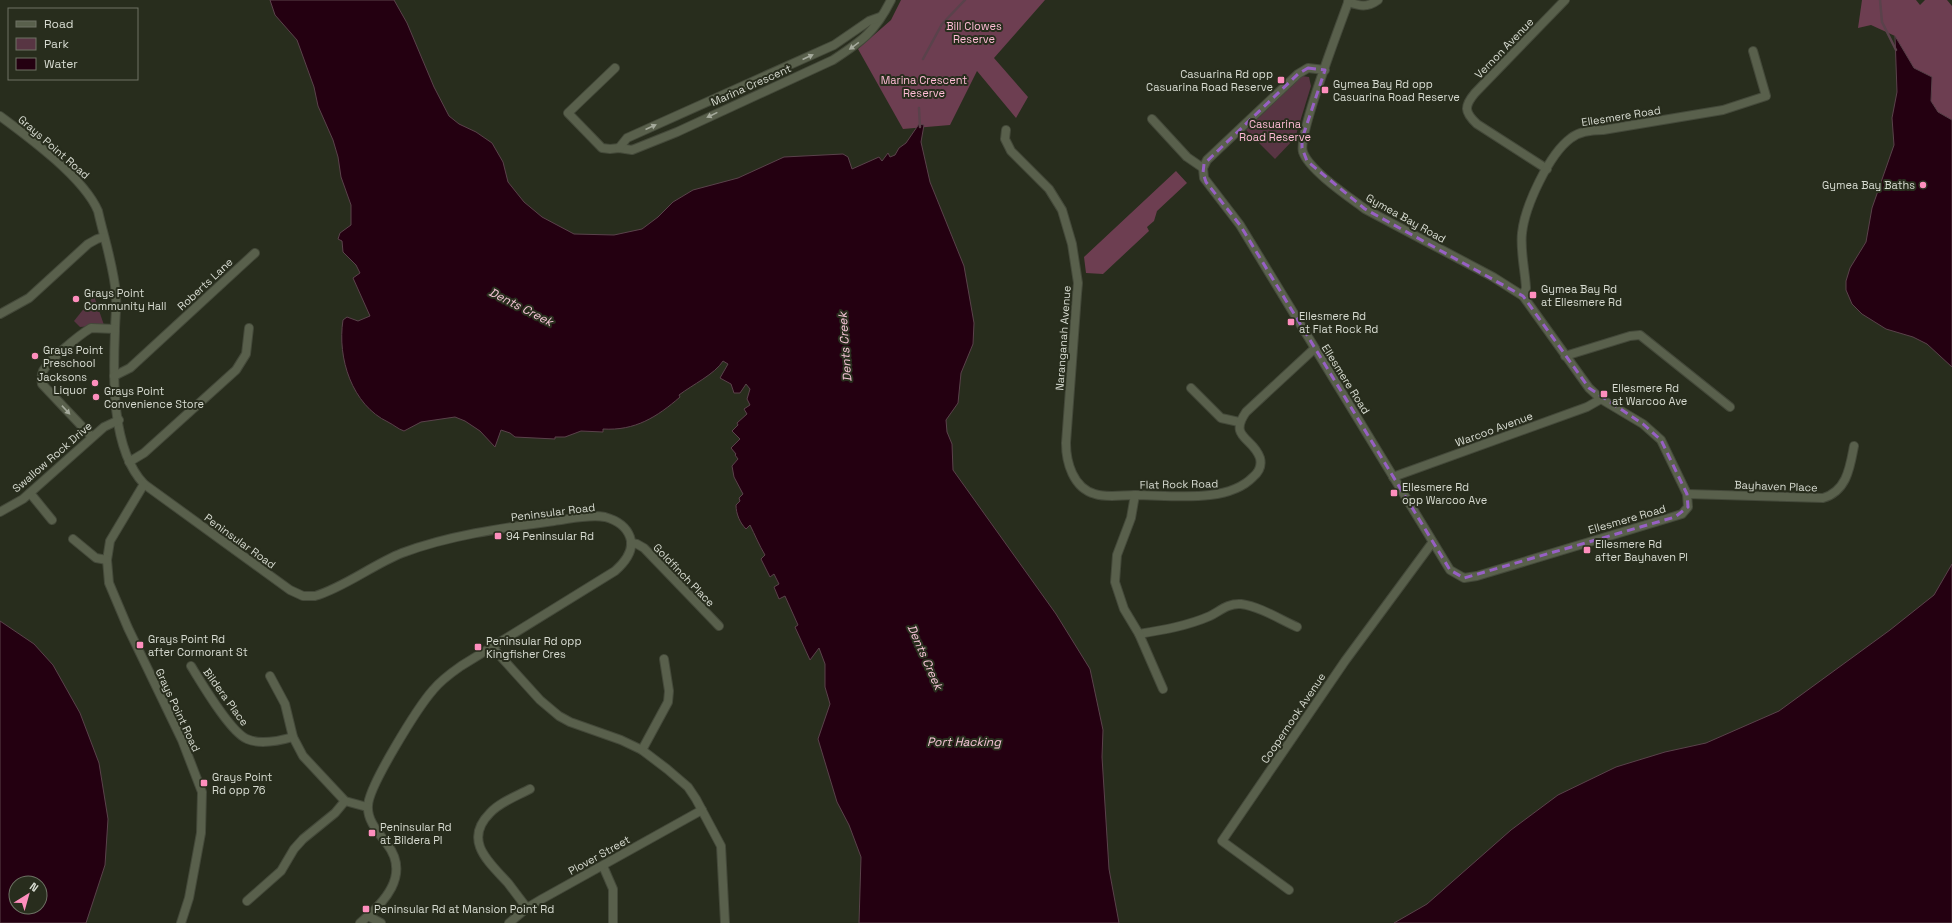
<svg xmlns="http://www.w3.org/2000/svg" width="1952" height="923" font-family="'Space Grotesk',sans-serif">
  <rect width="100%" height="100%" fill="#282d1d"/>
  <g fill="#583543">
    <polygon points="1302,76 1309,77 1311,86 1295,138 1275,159 1246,130"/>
    <polygon points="94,296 104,325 80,327 74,321"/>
  </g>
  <g fill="#6d3e51">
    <polygon points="901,0 1045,0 994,58 1028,97 1016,118 977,71 950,125 903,129 858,49 891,20"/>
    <polygon points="1862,0 1916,0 1920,5 1925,0 1947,0 1952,6 1952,120 1938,112 1931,101 1932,77 1914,68 1895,36 1871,25 1858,28"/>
    <polygon points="1176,171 1187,183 1157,211 1154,221 1147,227 1149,231 1103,274 1086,273 1084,257"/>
  </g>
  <g fill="#240011" stroke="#5a424b" fill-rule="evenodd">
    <path d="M270,0h124l13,23 27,64 15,29 10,8 17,8 16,11 11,19 5,20 16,20 18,15 32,17 40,1 28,-6 16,-12 15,-15 20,-12 45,-12 46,-21 59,-3 5,3 4,12 27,-12 3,4 6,-8 2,4 5,-2 4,-7 7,-5 13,-19 5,1 -3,17 9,40 34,84 10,57 -1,21 -12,29 -3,30 -12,17 1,12 5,12 1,26 103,144 34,55 13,61 -1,27 7,112 10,54h-260l2,-66 -12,-32 -12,-23 -19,-63 12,-35 -5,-17v-23l-6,-16 -9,12 -15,-33 3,-2 -13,-29 -6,3 -5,-12 5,-3 -5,-10 -4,3 -9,-18 4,-4c-6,-10 -10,-20 -15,-30l-4,4c-6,-6 -10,-15 -10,-24l4,-4 -1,-3 4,-4 -9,-17 -2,-11 6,-7 -3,-4 1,-1 -5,-6 9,-9 -8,-8 6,-6 -1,-2 10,-9 -3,-5 6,-4 -3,-6 3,-10 -4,-5 -6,9h-6l-3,-9 -11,-6 8,-14 -5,-3c-8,13 -31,24 -44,34l1,2c-23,20 -45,34 -77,32v3l-22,-1 -16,6h-10v2l-40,-2 -5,-4 -9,-3 -6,17 -15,-16 -15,-10 -10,-4 -34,5 -17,9c-6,-2 -10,-6 -16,-9 -36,-17 -51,-64 -45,-102l4,-3 11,4 12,-5 -17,-38 7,-5 -4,-8 -13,-13 -1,-11 -4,-2 2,-6 11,-8v-20l-10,-28 -3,-20 -5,-17 -15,-34 -4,-19 -17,-47 -22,-25z"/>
    <polygon points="1895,36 1914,68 1932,77 1931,101 1938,112 1952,120 1952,367 1927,344 1913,337 1886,329 1862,314 1852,304 1846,290 1846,281 1850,268 1866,242 1872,208 1894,145 1892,118 1897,92"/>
    <polygon points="1952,564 1952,923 1394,923 1427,904 1511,830 1558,795 1616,767 1665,752 1706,743 1779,711 1890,630 1934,595"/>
    <path d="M0,621l34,23 19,21 27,48 19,50 9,56 -3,46 -19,58h-86zM16,883h24v24h-24z"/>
  </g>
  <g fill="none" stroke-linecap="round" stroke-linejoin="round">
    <g stroke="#5a424b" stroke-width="2.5">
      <polyline points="1880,0 1882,22 1896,50"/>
      <polyline points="923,59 942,24 965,0"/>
      <polyline points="919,108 920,127"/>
    </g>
    <g stroke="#44493a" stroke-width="10">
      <g id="minor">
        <path d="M1348,2c12,4 19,6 30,-2"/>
        <path d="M615,68l-47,45 34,35 8,1 9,-1 13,2 45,-18 156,-72c29,-19 42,-28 58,-60"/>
        <path d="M1325,70l-17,-2 -10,6 -91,86 -4,8 1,10 36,47 210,345 14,8 13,-2 205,-62 6,-7 -1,-13 -26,-54 -18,-16 -42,-25 -12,-11 -66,-92 -30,-19 -128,-68c-16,-12 -56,-39 -62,-57 -6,-16 38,-129 46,-152"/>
        <path d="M0,116c30,22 84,62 98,95 6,27 16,56 18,84 1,12 -1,24 -1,36 -2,46 -4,118 29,153l146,106 13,6h12c28,-8 59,-32 87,-43 48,-18 101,-25 152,-32 16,-2 35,-7 51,-4 11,3 21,9 25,20 5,14 -6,26 -15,34l-154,95c-10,7 -20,14 -28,24 -15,17 -65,97 -65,116 -1,15 11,27 19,38 24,31 -3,59 -27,79"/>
        <polyline points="1152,119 1187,157 1203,168"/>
        <path d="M1006,130l-1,9 6,12 38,38 13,21 10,34 6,39 -1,11 -11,149c0,19 7,45 29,51 12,4 27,1 40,1"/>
        <polyline points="619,148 627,138 834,45 869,21 880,17"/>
        <path d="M1547,169l-70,-45c-13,-12 -13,-18 -2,-31l90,-93"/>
        <path d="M1523,296l3,-8c-1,-18 -6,-38 -4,-55 3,-27 27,-79 49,-95 9,-7 20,-8 32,-8l120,-20 43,-14 -13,-45"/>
        <polyline points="0,314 29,298 88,244 97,239 104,237"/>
        <polyline points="1565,356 1630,336 1640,335 1730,407"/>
        <polyline points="114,376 130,368 255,253"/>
        <polyline points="1191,388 1221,418 1239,422"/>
        <path d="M92,437l-50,-53c-1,-5 -1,-8 1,-13 6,-11 36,-36 48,-43l24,1"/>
        <polyline points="129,462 144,453 236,370 246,354 249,328"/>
        <polyline points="1393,477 1587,407 1601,399"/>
        <polyline points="144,484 110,541 107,560 109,583 128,628 182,740 202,792 201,833 189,898 181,923"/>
        <polyline points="30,493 52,520"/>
        <path d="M1687,494l136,4c24,-7 27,-31 31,-52"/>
        <polyline points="0,512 23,499 104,427 119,420"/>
        <polyline points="73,539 96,558 107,560"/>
        <polyline points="631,543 637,544 644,548 719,626"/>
        <path d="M1297,627c-18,-8 -36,-20 -56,-23 -13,-1 -21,7 -31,12 -23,10 -47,14 -71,18l-15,-25 -9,-27 2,-27 14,-37 4,-23c36,0 92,9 118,-18 6,-5 9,-11 7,-19 -7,-21 -32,-20 -14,-46l68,-63"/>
        <polyline points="1139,634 1163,689"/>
        <polyline points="492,647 540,700 559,716 570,722 621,740 642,750 667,769 688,787 696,799 721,846 725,923"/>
        <path d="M191,666c10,16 39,66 56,73 13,6 32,2 46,-2"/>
        <polyline points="270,676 285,704 293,737 303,756 345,801 367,807"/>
        <polyline points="642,750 668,702 669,691 664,659"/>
        <polyline points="603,866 613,889 613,923"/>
        <polyline points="1289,890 1222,841 1345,661 1432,543"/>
        <polyline points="247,901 281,871 294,849 303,839 335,813 345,801"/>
        <path d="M527,908c-7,-9 -13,-17 -19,-25 -18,-20 -46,-42 -18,-70 10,-11 27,-17 40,-24"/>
        <polyline points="368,916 381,923"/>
        <polyline points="509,923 527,908 542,899 702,810"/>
      </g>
    </g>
    <use href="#minor" stroke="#59604c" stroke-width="8"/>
  </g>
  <defs><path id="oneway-solid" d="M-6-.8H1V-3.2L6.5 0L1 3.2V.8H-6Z"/></defs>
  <g fill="#a5aa9c">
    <use href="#oneway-solid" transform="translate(854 46) rotate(144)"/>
    <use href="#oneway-solid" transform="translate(808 57) rotate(-25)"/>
    <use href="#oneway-solid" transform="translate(712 115) rotate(154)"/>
    <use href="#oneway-solid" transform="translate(651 127) rotate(-24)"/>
    <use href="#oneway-solid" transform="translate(66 410) rotate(47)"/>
  </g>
  <path fill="none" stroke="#9760c4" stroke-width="3" stroke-dasharray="8 5" stroke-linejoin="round" d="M1308,68l17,2 -23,69v9l5,13 58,48 158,87 66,92 54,36 18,16 26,54 1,13 -13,10 -211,61 -14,-8 -210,-345 -34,-43 -3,-9 1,-9 94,-90z"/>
  <g fill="#fe8ebd" stroke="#282d1d" stroke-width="1.5">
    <rect x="1277" y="76" width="8" height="8" rx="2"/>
    <rect x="1321" y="86" width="8" height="8" rx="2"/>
    <circle cx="1923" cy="185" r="4"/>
    <rect x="1529" y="291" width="8" height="8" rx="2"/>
    <circle cx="76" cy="299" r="4"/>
    <rect x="1287" y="318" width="8" height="8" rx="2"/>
    <circle cx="35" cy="356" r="4"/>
    <circle cx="95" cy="383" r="4"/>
    <rect x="1600" y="390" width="8" height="8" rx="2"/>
    <circle cx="96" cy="397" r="4"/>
    <rect x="1390" y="489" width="8" height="8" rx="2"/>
    <rect x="494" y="532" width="8" height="8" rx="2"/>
    <rect x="1583" y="546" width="8" height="8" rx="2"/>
    <rect x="136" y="641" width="8" height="8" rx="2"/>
    <rect x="474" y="643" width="8" height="8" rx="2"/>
    <rect x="200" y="779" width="8" height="8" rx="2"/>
    <rect x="368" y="829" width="8" height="8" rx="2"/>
    <rect x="362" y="905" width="8" height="8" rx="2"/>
  </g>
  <g text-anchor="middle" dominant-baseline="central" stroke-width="4" stroke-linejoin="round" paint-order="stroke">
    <g font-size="11" fill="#febcd5" stroke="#282d1d">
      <text x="974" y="26">Bill Clowes<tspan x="974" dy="13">Reserve</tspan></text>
      <text x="924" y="80">Marina Crescent<tspan x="924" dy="13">Reserve</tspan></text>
      <text x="1275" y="124">Casuarina<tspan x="1275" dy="13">Road Reserve</tspan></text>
    </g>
    <g font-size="11" fill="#d7dbd1" stroke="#282d1d">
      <text transform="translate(1504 48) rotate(-46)">Vernon Avenue</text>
      <text transform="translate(751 85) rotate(-24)">Marina Crescent</text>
      <text transform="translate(1621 116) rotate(-9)">Ellesmere Road</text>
      <text transform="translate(54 147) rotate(41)">Grays Point Road</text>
      <text transform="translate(1406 218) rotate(29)">Gymea Bay Road</text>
      <text transform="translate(205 284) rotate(-43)">Roberts Lane</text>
      <text transform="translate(1063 338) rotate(-86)">Naranganah Avenue</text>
      <text transform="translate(1346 379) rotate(58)">Ellesmere Road</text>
      <text transform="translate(1494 429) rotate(-20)">Warcoo Avenue</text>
      <text transform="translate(52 457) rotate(-41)">Swallow Rock Drive</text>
      <text transform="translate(1179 484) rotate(-1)">Flat Rock Road</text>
      <text transform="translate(1776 486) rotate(2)">Bayhaven Place</text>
      <text transform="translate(553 512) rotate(-7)">Peninsular Road</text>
      <text transform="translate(1627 519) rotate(-16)">Ellesmere Road</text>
      <text transform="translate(240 541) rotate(36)">Peninsular Road</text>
      <text transform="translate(684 575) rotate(46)">Goldfinch Place</text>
      <text transform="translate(226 697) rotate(54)">Bildera Place</text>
      <text transform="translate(178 710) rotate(65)">Grays Point Road</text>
      <text transform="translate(1293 718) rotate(-56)">Coopernook Avenue</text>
      <text transform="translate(599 855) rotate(-29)">Plover Street</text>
    </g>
    <g font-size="11" fill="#d7dbd1" stroke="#282d1d" text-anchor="start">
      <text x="1273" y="74" text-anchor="end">Casuarina Rd opp<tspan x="1273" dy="13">Casuarina Road Reserve</tspan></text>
      <text x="1333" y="84">Gymea Bay Rd opp<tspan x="1333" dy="13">Casuarina Road Reserve</tspan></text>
      <text x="1915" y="185" text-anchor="end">Gymea Bay Baths</text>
      <text x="1541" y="289">Gymea Bay Rd<tspan x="1541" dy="13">at Ellesmere Rd</tspan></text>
      <text x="84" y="293">Grays Point<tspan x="84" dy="13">Community Hall</tspan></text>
      <text x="1299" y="316">Ellesmere Rd<tspan x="1299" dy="13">at Flat Rock Rd</tspan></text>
      <text x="43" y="350">Grays Point<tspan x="43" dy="13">Preschool</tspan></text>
      <text x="87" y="377" text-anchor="end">Jacksons<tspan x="87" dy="13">Liquor</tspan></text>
      <text x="1612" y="388">Ellesmere Rd<tspan x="1612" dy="13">at Warcoo Ave</tspan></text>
      <text x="104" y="391">Grays Point<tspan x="104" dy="13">Convenience Store</tspan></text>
      <text x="1402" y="487">Ellesmere Rd<tspan x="1402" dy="13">opp Warcoo Ave</tspan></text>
      <text x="506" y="536">94 Peninsular Rd</text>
      <text x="1595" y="544">Ellesmere Rd<tspan x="1595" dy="13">after Bayhaven Pl</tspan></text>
      <text x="148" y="639">Grays Point Rd<tspan x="148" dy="13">after Cormorant St</tspan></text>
      <text x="486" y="641">Peninsular Rd opp<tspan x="486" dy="13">Kingfisher Cres</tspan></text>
      <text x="212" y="777">Grays Point<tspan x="212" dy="13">Rd opp 76</tspan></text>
      <text x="380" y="827">Peninsular Rd<tspan x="380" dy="13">at Bildera Pl</tspan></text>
      <text x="374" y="909">Peninsular Rd at Mansion Point Rd</text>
    </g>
    <g font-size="12" font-style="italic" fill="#f7c6d8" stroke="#282d1d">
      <text transform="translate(521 307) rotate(27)">Dents Creek</text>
      <text transform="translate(845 347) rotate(-94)">Dents Creek</text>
      <text transform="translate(925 657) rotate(66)">Dents Creek</text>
      <text x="964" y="742">Port Hacking</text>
    </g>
  </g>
  <rect x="8" y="8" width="130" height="72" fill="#282d1d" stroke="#6e7365"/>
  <rect x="16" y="21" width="20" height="6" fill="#59604c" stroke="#6e7365"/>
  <text x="44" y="28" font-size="12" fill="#d7dbd1">Road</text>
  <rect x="16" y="38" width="20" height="12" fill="#583543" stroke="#6e7365"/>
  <text x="44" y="48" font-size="12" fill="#d7dbd1">Park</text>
  <rect x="16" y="58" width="20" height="12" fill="#240011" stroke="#6e7365"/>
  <text x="44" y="68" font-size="12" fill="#d7dbd1">Water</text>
  <g transform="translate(28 895) rotate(37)"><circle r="19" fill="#282d1d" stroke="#6e7365"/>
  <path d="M0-3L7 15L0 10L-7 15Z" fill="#fe8ebd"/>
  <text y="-6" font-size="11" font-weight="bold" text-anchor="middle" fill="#d7dbd1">N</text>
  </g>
</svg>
